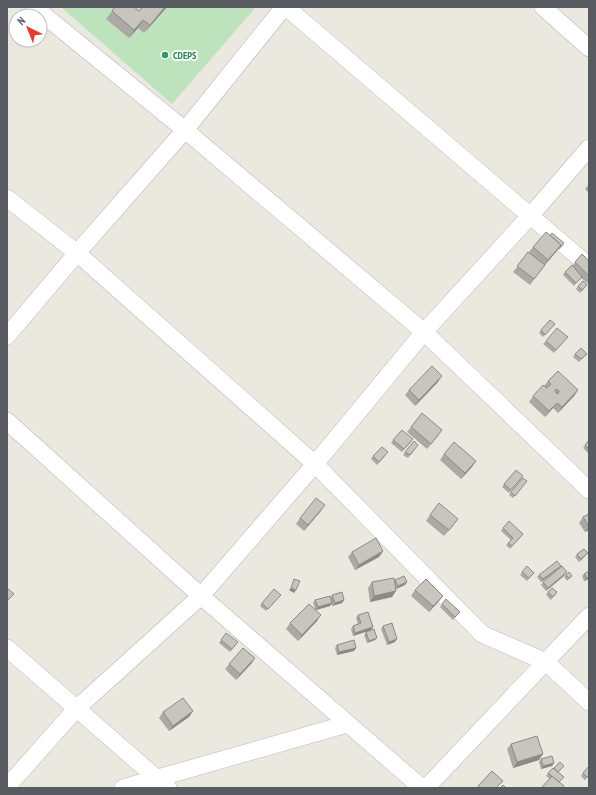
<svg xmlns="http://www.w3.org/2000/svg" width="596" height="795" font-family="'PT Sans Narrow',sans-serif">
  <rect width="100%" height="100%" fill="#ebe9df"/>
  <polygon fill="#bce3bc" points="61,7 256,7 172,104"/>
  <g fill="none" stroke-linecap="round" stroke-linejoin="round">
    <g stroke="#b5b7bc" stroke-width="18">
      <g id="minor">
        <polyline points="34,7 185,130 424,332 589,490"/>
        <polyline points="286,7 589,266"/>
        <polyline points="543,7 589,48"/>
        <polyline points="7,198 77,253 315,464 482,634 546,662 589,702"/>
        <polyline points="7,336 77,253 185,130 284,7"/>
        <polyline points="7,421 201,596 422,788"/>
        <polyline points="7,648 168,788"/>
        <polyline points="7,787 76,709 201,596 315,464 424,332 531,215 589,148"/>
        <polyline points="123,788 347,724"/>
        <polyline points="426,788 589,616"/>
      </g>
    </g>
    <use href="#minor" stroke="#fff" stroke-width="17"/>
  </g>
  <g fill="#aca9a4">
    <polygon points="143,7 167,7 144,33 138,28 129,38 106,19 112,11 139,11"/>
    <polygon points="589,184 589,193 585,189"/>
    <polygon points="562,246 559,250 558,249 544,266 530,285 513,272 533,247"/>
    <polygon points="589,261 589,283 588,284 581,278 574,286 563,275 565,272 572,266 575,262"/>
    <polygon points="578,286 585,288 580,293 576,289"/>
    <polygon points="555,324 543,337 539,333 541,330"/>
    <polygon points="565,340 554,353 543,344 546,341"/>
    <polygon points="575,354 587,354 579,362 573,357"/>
    <polygon points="548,381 578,390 574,396 558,413 553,408 545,417 529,402 533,396 544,386"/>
    <polygon points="438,382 415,406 405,395 409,390"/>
    <polygon points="411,427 442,430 427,449 407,432"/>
    <polygon points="393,440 411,442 402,452 391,443"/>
    <polygon points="589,440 589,454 583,448"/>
    <polygon points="416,448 408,458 403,455 405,452"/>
    <polygon points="444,454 472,467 461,479 440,460"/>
    <polygon points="386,455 377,465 371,459 373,456"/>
    <polygon points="521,479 509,493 502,487 504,484"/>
    <polygon points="525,484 513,498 509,495 511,492"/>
    <polygon points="325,505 304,531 296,524 300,518"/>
    <polygon points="589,514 589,530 585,532 579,523 583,517"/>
    <polygon points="430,515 454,525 444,536 426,521"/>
    <polygon points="503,528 523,534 510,549 506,545 511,540 501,531"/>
    <polygon points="383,551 379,557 355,570 348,557 352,552"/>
    <polygon points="577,554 585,556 579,562 575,557"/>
    <polygon points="561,566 558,569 541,582 537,577 539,575"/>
    <polygon points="522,572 534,573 527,581 520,575"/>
    <polygon points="584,574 589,579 584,581 582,576"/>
    <polygon points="565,575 546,591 541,585 543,582"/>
    <polygon points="566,575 572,576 567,581 564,577"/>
    <polygon points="395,580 405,585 396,589 392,597 370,602 368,588 372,582 395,582"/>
    <polygon points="415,590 443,596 439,601 429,612 411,596"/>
    <polygon points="548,592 557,592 551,600 546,595"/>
    <polygon points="281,595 266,611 260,606 262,603"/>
    <polygon points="332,595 344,600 342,603 332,606 332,604 330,606 316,610 317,621 298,641 286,629 290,623 315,609 313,603 315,600 331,597"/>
    <polygon points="442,604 460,612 453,620 440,607"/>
    <polygon points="358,615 373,627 371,630 353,636 351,629 353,626 358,624 356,618"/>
    <polygon points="383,626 395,642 387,645 381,629"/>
    <polygon points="366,632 375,640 367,643 364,635"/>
    <polygon points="221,640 238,642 230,652 219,643"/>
    <polygon points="337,645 356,648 354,651 337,655 335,648"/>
    <polygon points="255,658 251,664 236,680 225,669 229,664"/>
    <polygon points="193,711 189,717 169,731 159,718 163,712"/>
    <polygon points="511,744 539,760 513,768 507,749"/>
    <polygon points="541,759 554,763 552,766 541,769 539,762"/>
    <polygon points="560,762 564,766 558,773 560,783 550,779 546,776 548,773 554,769"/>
    <polygon points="583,773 589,776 585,780 581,776"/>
  </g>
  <g fill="#8c8a86">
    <polygon points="165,7 167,7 144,33 150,25"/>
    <polygon points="143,20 138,28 129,38 134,30"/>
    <polygon points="561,245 557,251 544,266 530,285 548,260"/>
    <polygon points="442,376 438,382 415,406 419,400"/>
    <polygon points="578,390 574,396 558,413 562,407"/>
    <polygon points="557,403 553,408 545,417 549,411"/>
    <polygon points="442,430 438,436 427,449 431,444"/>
    <polygon points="476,461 472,467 461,479 465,473"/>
    <polygon points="325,505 321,511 304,531 308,525"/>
    <polygon points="589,526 589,530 585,532"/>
    <polygon points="383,551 379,557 355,570 359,565"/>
    <polygon points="588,553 579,562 581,559"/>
    <polygon points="561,566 558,569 541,582 543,579"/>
    <polygon points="567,572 565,575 546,591 548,588"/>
    <polygon points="589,577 589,579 584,581 587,578"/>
    <polygon points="407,582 405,585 396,589 398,586"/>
    <polygon points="291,588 296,590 294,593 289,590"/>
    <polygon points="396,591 392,597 370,602 374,596"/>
    <polygon points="443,596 439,601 429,612 433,606"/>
    <polygon points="344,600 342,603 332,606 335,603"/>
    <polygon points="332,603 330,606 316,610 318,607"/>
    <polygon points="321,615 317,621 298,641 302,635"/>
    <polygon points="373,627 371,630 353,636 355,633"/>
    <polygon points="377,638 375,640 367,643 369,641"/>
    <polygon points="397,639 395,642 387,645 389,642"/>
    <polygon points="356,648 354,651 337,655 339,652"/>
    <polygon points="255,658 251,664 236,680 240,674"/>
    <polygon points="193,711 189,717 169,731 173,726"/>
    <polygon points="543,754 539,760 513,768 517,762"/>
    <polygon points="554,763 552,766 541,769 543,766"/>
  </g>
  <g fill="#c8c5bf" stroke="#8c8a86" fill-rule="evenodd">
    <polygon points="115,7 134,7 139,11 143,7 165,7 150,25 143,20 134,30 112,11"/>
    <polygon points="546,232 561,245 548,260 533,247"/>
    <polygon points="552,233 564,243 561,247 560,246 561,245 550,235"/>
    <polygon points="528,252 545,265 534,279 517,266"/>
    <polygon points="582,254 589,261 589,276 575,262"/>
    <polygon points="572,265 582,277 576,283 565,272"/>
    <polygon points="583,281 587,285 582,290 578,286"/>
    <polygon points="550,320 555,324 545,335 541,330"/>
    <polygon points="557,328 568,337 556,350 546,341"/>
    <polygon points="581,348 587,354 581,359 575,354"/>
    <polygon points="432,366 442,376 419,400 409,390"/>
    <path d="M558,371l20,19 -16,17 -5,-4 -8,8 -16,-15 10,-11 4,3 4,-4 -3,-3zM556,389l3,2 -1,3 -3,-2z"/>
    <polygon points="422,413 442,430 431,444 411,427"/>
    <polygon points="402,430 413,439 404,449 393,440"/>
    <polygon points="589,440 589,449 585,445"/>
    <polygon points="414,441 418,445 410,455 405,452"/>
    <polygon points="454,442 476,461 465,473 444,454"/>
    <polygon points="382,447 388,452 379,462 373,456"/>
    <polygon points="516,470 523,476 511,490 504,484"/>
    <polygon points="523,478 527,481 515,496 511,492"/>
    <polygon points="316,498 325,505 308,525 300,518"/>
    <polygon points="439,503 458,519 449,530 430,515"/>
    <polygon points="589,514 589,527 583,517"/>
    <polygon points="509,521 523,534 512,546 508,543 513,538 503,528"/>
    <polygon points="376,538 383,551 359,565 352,552"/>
    <polygon points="584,549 588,553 581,559 577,554"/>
    <polygon points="557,561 561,566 543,579 539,575"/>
    <polygon points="527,566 534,573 529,578 522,572"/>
    <polygon points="562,566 567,572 548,588 543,582"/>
    <polygon points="589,571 589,577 587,578 584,574"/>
    <polygon points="569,572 572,576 569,578 566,575"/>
    <polygon points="404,576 407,582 398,586 395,580"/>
    <polygon points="394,578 396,591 374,596 372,582"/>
    <polygon points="294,579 300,581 296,590 291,588"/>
    <polygon points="426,579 443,596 433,606 415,590"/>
    <polygon points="7,588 14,594 7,601"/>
    <polygon points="552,588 557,592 553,597 548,592"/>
    <polygon points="274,589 281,595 268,609 262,603"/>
    <polygon points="342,592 344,600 335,603 332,595"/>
    <polygon points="330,596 332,603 318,607 315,600"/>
    <polygon points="446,599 460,612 455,617 442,604"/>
    <polygon points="309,604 321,615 302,635 290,623"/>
    <polygon points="368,612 373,627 355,633 353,626 361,623 358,615"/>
    <polygon points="392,623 397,639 389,642 383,626"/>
    <polygon points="374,629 377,638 369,641 366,632"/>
    <polygon points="226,633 238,642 232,649 221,640"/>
    <polygon points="354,640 356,648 339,652 337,645"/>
    <polygon points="243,648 255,658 240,674 229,664"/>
    <polygon points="183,698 193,711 173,726 163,712"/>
    <polygon points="537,736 543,754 517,762 511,744"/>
    <polygon points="552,756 554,763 543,766 541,759"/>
    <polygon points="560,762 564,766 558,772 554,768"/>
    <polygon points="589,766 589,775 587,777 583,773"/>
    <polygon points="553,768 564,777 559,782 548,773"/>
    <polygon points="492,771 503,781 496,788 481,788 478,786"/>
    <polygon points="552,776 564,786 562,788 541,788"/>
    <polygon points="503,785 506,788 500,788"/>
  </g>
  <circle fill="#2e9e5b" stroke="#fff" stroke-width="1.5" cx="165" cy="55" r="4"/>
  <g text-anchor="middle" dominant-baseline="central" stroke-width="3.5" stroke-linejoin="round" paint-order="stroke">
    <g font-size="10" font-weight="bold" fill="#27864d" stroke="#fff" text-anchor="start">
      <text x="173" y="55">CDEPS</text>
    </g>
  </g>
  <rect width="596" height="795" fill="none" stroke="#585c60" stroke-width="16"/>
  <g transform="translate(28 28) rotate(317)"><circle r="19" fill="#ffffff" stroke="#bcbebf"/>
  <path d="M0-3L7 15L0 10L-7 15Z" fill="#e33e2d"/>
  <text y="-6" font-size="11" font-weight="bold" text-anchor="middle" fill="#585c60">N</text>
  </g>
</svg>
